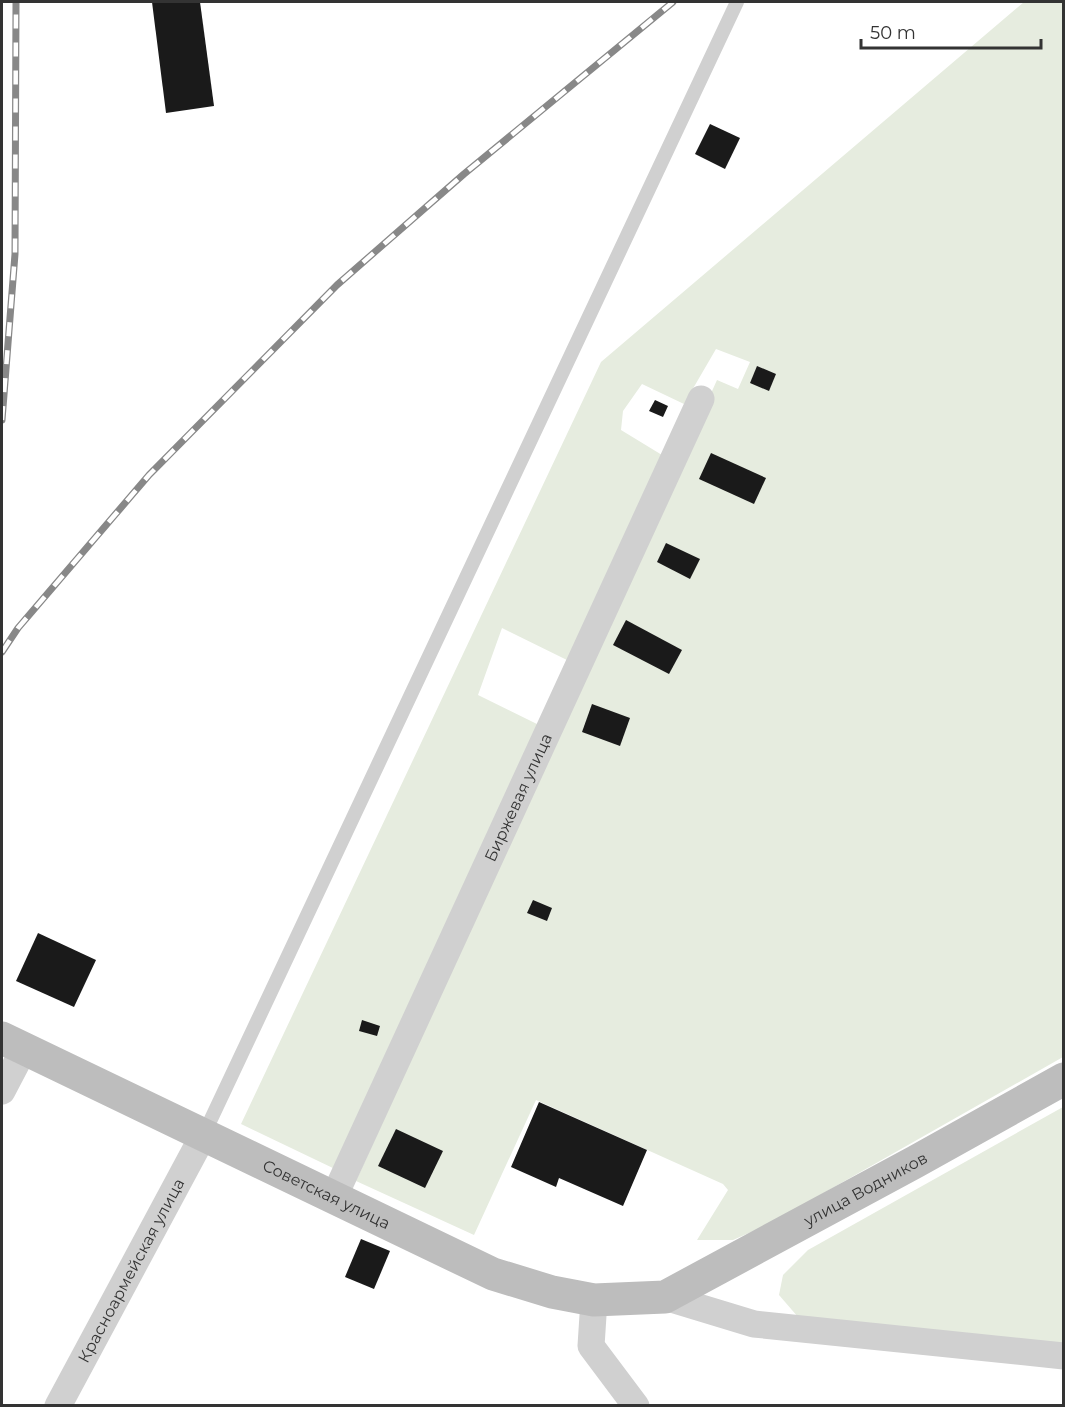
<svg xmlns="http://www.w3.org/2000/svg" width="1065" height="1407" font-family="Montserrat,sans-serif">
  <rect width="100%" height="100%" fill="#fff"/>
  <g fill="#e6ecdf">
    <polygon points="1024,2 1063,2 1063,1057 769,1224 733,1240 697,1240 728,1190 723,1184 536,1100 474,1235 356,1181 717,380 738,389 750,362 716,349 684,404 642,384 623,411 621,430 662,455 569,661 502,628 478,695 539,725 337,1170 241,1124 601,362"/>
    <polygon points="1063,1107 1063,1344 798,1317 779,1295 783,1275 808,1250"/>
  </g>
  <g fill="#1a1a1a">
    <polygon points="152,2 200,2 214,106 166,113"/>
    <polygon points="710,124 740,138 725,169 695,154"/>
    <polygon points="757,366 776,374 769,391 750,383"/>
    <polygon points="655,400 668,406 663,417 649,411"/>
    <polygon points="711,453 766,478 754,504 699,479"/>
    <polygon points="666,543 700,559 690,579 657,562"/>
    <polygon points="626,620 682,650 669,674 613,645"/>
    <polygon points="592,704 630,718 620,746 582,732"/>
    <polygon points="533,900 552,908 547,921 527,913"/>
    <polygon points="38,933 96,960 74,1007 16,981"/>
    <polygon points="362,1020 380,1026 377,1036 359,1031"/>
    <polygon points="539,1102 647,1150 623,1206 559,1178 556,1187 511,1167"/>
    <polygon points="396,1129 443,1151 425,1188 378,1166"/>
    <polygon points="361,1239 390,1251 374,1289 345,1277"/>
  </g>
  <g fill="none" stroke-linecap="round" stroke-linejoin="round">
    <polyline stroke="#d0d0d0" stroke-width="14" points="204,1134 737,2"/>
    <g stroke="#d0d0d0" stroke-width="27">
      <polyline points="2,1091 24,1049"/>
      <path id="s1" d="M334,1197l367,-798"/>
      <polyline points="665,1297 754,1324 1064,1356"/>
      <polyline points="594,1300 591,1346 636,1406"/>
      <path id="s2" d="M58,1406l146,-272"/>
    </g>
    <path stroke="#bdbdbd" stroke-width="33" id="s3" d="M2,1038l491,236 59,18 42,8 71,-3 250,-135 149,-83"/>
    <g stroke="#888" stroke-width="7">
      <g id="rail">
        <polyline points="2,420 15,254 16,2"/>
        <polyline points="2,652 18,628 149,475 337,285 464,174 673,2"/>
      </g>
    </g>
    <use href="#rail" stroke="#fff" stroke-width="4.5" stroke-dasharray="14" stroke-linecap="butt"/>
  </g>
  <g text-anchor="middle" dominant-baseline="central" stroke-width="6" stroke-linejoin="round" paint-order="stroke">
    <g font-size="16" fill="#333" stroke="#fff">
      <text stroke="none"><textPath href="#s1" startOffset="440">Биржевая улица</textPath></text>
      <text stroke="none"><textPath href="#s3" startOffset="948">улица Водников</textPath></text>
      <text stroke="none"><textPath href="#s3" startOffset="360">Советская улица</textPath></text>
      <text stroke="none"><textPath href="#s2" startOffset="154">Красноармейская улица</textPath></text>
    </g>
  </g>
  <rect width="1065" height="1407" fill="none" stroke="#333333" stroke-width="6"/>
  <path d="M861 39v9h180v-9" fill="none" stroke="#333333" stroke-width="3"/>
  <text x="870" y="39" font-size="18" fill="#333333" stroke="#ffffff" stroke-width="4.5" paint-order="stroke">50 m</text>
</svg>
